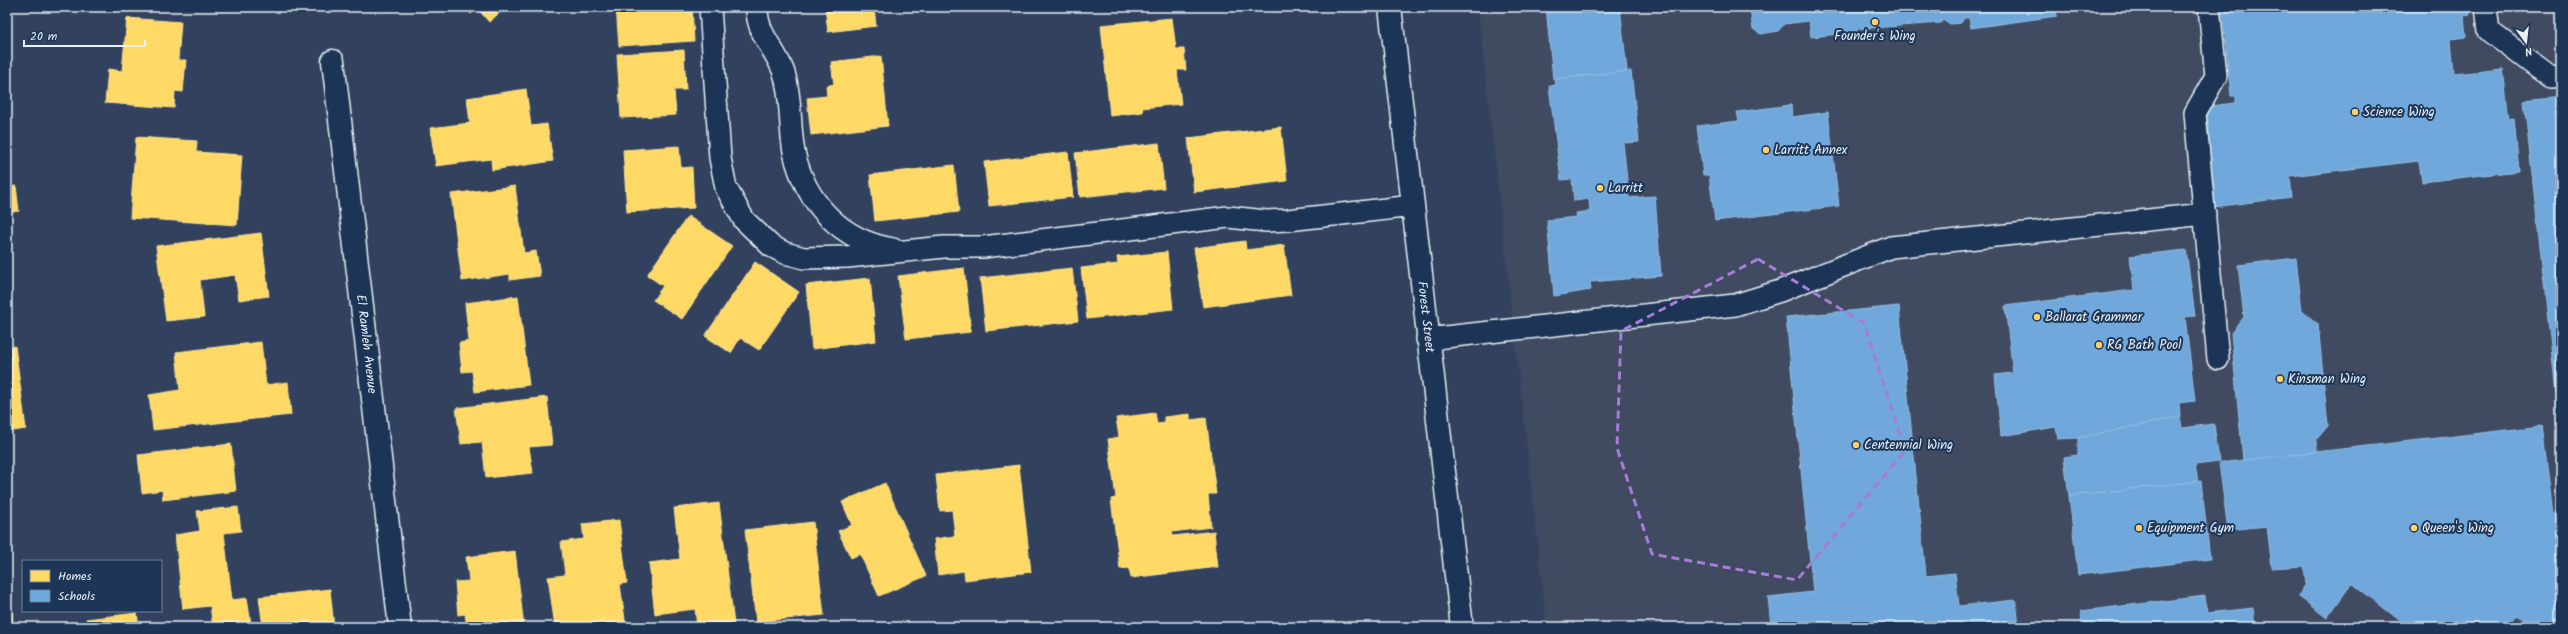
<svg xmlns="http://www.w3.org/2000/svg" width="2568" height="634" font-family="Kalam,sans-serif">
  <rect width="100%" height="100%" fill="#32425e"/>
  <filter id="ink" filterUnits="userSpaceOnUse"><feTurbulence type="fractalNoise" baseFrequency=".025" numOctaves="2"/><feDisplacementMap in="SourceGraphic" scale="8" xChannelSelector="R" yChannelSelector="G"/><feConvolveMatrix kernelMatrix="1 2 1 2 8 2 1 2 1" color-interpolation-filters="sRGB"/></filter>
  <g filter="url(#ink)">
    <polygon fill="#414b62" points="1478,7 2561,7 2561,627 1547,627"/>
    <g fill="#ffd966" stroke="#f8e092">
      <polygon points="465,7 506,7 489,22 477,8 471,14"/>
      <polygon points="616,7 692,7 694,41 619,46"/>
      <polygon points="818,7 874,7 876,26 828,32 825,7"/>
      <polygon points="127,18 181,22 178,60 186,60 183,92 175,91 174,108 105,103 108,69 122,71"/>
      <polygon points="1172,18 1176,49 1184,49 1186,70 1177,70 1181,104 1142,108 1143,112 1110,116 1101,25"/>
      <polygon points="684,50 686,90 674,90 676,115 621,118 617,54"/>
      <polygon points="881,56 888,126 811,135 807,98 827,96 826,86 834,84 831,62"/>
      <polygon points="526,89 531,126 547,124 553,161 492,170 491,159 436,166 430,128 470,123 467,98"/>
      <polygon points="1281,127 1287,181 1194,192 1188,138"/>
      <polygon points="136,137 197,141 196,152 242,155 237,225 130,218"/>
      <polygon points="1159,143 1164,188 1080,197 1075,153"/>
      <polygon points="679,146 681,168 692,167 694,208 627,212 623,150"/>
      <polygon points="1068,152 1073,197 989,206 984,162"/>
      <polygon points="954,165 959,212 875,221 870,175"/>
      <polygon points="16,186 19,211 7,213 7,187"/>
      <polygon points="515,186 524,253 536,251 540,276 510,280 510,274 462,281 451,194"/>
      <polygon points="688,216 732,246 682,319 653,300 663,286 647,275"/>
      <polygon points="261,233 269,296 239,300 235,275 200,280 204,317 166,321 156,246"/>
      <polygon points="1245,241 1246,250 1284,245 1291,295 1203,307 1194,248"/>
      <polygon points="1167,252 1173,309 1087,319 1081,268 1118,264 1117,257"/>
      <polygon points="755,262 799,292 759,350 740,338 731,353 705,336"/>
      <polygon points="964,268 971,332 906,339 898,276"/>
      <polygon points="1072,268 1078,321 986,331 980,278"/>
      <polygon points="870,278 876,341 812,349 806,285"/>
      <polygon points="518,296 529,385 475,392 472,371 462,372 459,343 469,341 465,303"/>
      <polygon points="261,342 266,385 288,382 291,415 153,430 149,395 180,390 176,352"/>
      <polygon points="15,346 26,429 7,432 7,348"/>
      <polygon points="547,397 552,445 529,447 533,473 486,478 482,442 461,444 456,408"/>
      <polygon points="1155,413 1157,424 1164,423 1164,417 1190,414 1190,420 1206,418 1216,494 1208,494 1211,527 1172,532 1173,536 1214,531 1218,567 1131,578 1129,568 1120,569 1111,499 1116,498 1108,439 1119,437 1116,418"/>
      <polygon points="231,444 236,491 163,500 162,490 142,493 138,455"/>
      <polygon points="1019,465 1031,572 965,580 964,571 938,575 934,539 955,536 952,510 940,511 936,475"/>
      <polygon points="885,483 926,576 879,596 860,554 851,558 838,531 852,525 842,502"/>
      <polygon points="719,503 734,624 697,627 695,609 655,614 649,563 680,559 674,508"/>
      <polygon points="238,507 241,531 224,533 232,600 247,598 251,624 213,627 210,606 183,609 175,535 200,531 197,511"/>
      <polygon points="619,520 627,583 620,584 626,627 555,627 548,577 565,575 561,542 584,539 582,524"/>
      <polygon points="813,522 824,615 756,622 745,530"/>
      <polygon points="515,551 524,627 467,627 465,614 458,615 455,582 469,581 466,557"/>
      <polygon points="330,589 334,627 263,627 259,597"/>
      <polygon points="7,609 12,609 13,627 7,627"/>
      <polygon points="137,613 139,627 87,627 86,619"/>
    </g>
    <g fill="#6fa8dc" stroke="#93bee4">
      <polygon points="1546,7 1620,7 1627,71 1553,79"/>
      <polygon points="1752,7 2054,7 2057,16 1971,28 1969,18 1964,18 1961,23 1950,24 1943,19 1941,23 1857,29 1857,32 1811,37 1809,21 1784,24 1778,31 1761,34 1753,29 1750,9"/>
      <polygon points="2222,7 2469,7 2470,15 2464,16 2466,37 2451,39 2454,74 2503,69 2509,119 2514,118 2519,171 2422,182 2419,161 2290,176 2292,197 2213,207 2202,107 2236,103 2236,96 2231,96"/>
      <polygon points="1631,71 1639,142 1623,143 1629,198 1655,196 1661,276 1590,282 1591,290 1554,296 1547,220 1577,217 1576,213 1590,211 1589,199 1574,201 1572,179 1561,180 1549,86 1556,85 1555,79"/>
      <polygon points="2561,97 2561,438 2524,101"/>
      <polygon points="1791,105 1792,117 1828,112 1839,206 1715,221 1709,175 1703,175 1697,126 1739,121 1737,112"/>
      <polygon points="2186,250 2195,316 2185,317 2195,401 2179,403 2180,417 2078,438 2058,439 2056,427 2001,436 1995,375 2013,373 2005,306 2134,290 2130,256"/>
      <polygon points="2296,258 2302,311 2318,324 2328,426 2316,440 2317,452 2243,460 2231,333 2244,317 2238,265"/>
      <polygon points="1899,306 1926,576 1955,573 1959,606 2016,600 2019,627 1758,627 1771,626 1768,597 1813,592 1786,317"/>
      <polygon points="2180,417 2182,428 2214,424 2219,462 2195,465 2198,482 2069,496 2064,457 2078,455 2078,438"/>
      <polygon points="2542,426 2553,515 2561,506 2561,627 2531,627 2515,615 2505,627 2462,627 2455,621 2450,627 2408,627 2352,583 2327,618 2298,596 2306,584 2304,566 2272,568 2267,526 2228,530 2219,463"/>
      <polygon points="2201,481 2210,559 2078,575 2069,496"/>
      <polygon points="2205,596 2207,613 2253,608 2255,627 2068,627 2082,625 2081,611"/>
    </g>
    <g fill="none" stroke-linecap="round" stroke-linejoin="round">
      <g stroke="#e8f1f8" stroke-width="24">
        <g id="service">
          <polyline points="710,7 720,158 726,188 744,220 771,246 785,253 804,258 847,257 944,247 983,247 1228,217 1266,221 1288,220 1413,206"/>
          <path d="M757,7c-1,27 19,42 27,66 8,25 5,53 10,79 11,50 47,89 99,97"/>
          <polyline points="2209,7 2216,76 2195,113 2218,359"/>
          <polyline points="2486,7 2489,31 2550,77 2561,76"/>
          <polyline points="1427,339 1735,305 1780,291 1891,247 2205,214"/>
        </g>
      </g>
      <g stroke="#e8f1f8" stroke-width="25">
        <g id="minor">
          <path id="s1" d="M333,61l67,566"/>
        </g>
      </g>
      <g stroke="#e8f1f8" stroke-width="25">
        <g id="tertiary">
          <path id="s2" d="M1390,7l72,620"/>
        </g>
      </g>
      <use href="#service" stroke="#1d3557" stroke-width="21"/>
      <use href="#minor" stroke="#1d3557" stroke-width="22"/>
      <use href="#tertiary" stroke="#1d3557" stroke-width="22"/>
    </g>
  </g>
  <path fill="none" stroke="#a77bd6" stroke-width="3" stroke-dasharray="8 5" stroke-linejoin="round" d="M1758,259l106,64 41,128 -108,129 -145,-26 -35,-106 4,-117z"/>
  <g fill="#ffd166" stroke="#1d3557" stroke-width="1.5">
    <circle cx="1875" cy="22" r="4"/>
    <circle cx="2355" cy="112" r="4"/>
    <circle cx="1766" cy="150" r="4"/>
    <circle cx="1600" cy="188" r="4"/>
    <circle cx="2037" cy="317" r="4"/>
    <circle cx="2099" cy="345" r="4"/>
    <circle cx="2280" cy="379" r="4"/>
    <circle cx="1856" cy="445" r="4"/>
    <circle cx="2139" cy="528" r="4"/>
    <circle cx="2414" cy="528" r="4"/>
  </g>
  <g text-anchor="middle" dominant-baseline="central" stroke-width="4" stroke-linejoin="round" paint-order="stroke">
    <g font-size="13" fill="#e8f1f8" stroke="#1d3557" text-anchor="start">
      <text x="1875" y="36" text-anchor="middle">Founder's Wing</text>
      <text x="2363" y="112">Science Wing</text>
      <text x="1774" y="150">Larritt Annex</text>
      <text x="1608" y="188">Larritt</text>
      <text x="2045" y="317">Ballarat Grammar</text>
      <text x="2107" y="345">RG Bath Pool</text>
      <text x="2288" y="379">Kinsman Wing</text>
      <text x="1864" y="445">Centennial Wing</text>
      <text x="2147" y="528">Equipment Gym</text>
      <text x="2422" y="528">Queen's Wing</text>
    </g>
    <g font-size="13" fill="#e8f1f8" stroke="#1d3557">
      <text stroke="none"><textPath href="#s2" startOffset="312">Forest Street</textPath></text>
      <text stroke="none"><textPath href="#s1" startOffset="285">El Ramleh Avenue</textPath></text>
    </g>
  </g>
  <rect width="2568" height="634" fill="none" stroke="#1d3557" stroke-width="24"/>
  <rect x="12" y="12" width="2544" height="610" fill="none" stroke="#e8f1f8" stroke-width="1.5" filter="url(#ink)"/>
  <rect x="22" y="560" width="140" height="52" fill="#1d3557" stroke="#6e8097"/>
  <rect x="30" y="570" width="20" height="12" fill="#ffd966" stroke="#6e8097"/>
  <text x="58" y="580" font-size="12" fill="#e8f1f8">Homes</text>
  <rect x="30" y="590" width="20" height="12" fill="#6fa8dc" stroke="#6e8097"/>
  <text x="58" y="600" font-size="12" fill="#e8f1f8">Schools</text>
  <g transform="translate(2526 42) rotate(165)" stroke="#1d3557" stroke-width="3" paint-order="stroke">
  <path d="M0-3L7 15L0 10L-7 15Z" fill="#e8f1f8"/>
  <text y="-6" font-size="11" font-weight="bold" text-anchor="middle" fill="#e8f1f8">N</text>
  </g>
  <path d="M24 40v6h121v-6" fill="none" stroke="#e8f1f8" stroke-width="2"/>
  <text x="30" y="40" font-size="12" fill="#e8f1f8" stroke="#1d3557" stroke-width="3" paint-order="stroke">20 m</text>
</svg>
